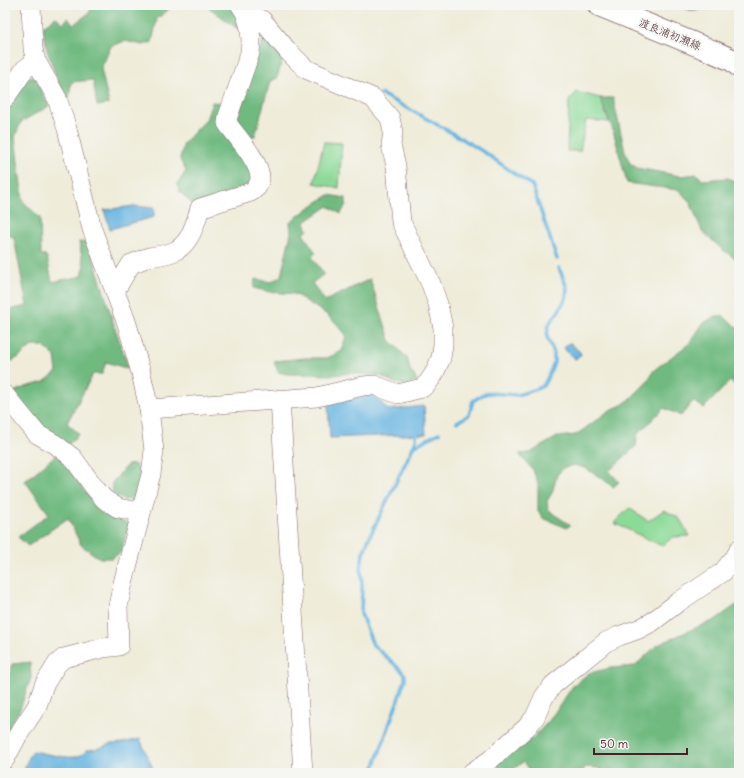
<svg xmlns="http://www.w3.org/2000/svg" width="744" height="778" font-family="Delius,'Klee One',sans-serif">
  <rect width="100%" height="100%" fill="#f6f6f2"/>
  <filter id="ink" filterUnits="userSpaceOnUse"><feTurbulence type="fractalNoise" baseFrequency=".025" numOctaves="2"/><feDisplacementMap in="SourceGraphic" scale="8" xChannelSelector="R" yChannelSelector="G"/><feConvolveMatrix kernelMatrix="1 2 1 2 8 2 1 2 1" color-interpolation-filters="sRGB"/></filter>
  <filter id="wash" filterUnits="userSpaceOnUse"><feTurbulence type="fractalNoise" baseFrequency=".012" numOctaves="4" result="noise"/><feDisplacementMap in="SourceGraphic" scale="16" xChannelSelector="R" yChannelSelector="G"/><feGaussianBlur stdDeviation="0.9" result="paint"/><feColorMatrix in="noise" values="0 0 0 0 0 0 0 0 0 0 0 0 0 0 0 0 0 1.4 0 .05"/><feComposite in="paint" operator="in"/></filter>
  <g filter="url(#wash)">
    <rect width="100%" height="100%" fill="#efecd9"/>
    <g fill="#8bda98" stroke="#6a7c62">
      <polygon points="577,92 600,98 609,122 586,120 580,151 567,151 569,100"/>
      <polygon points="324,142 342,143 339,188 314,183"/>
      <polygon points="629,508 648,521 664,510 679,518 690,536 673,537 662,546 614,523"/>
    </g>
    <g fill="#70ba80" stroke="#5d6c56">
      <polygon points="93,5 174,5 157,19 152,42 143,45 125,41 111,46 101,69 109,104 97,106 93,80 71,82 69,100 63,96 47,50 43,26 56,17 63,23 68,18 73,25 89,13"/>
      <polygon points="204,5 234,5 242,19 239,30 207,6"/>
      <polygon points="677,5 739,5 721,8 690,10"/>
      <polygon points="265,35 284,55 277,78 270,81 255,136 249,136 242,128 238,116 252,69"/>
      <polygon points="34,76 49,106 21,122 15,137 23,201 40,218 41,254 47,257 52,282 82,276 84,267 79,242 89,243 114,325 129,369 106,362 102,374 93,374 67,423 79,434 68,445 43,428 11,393 25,387 44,382 57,372 55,356 43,346 32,346 19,357 5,365 5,311 27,306 14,238 5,232 5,105 28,77"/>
      <polygon points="600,98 613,98 625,152 630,163 637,168 680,176 697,174 702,180 728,178 739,185 739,261 723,250 702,231 690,202 679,190 627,183 613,130"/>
      <polygon points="212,102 224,103 245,156 255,184 193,205 180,192 177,185 186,171 181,162 180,158 184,143 206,120"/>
      <polygon points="329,195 346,198 346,204 341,214 328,206 305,222 308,230 303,234 316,253 312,257 324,274 312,283 325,301 370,279 390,340 403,354 407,357 410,370 417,380 408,385 395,383 381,376 351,373 334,375 287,374 278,372 274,361 305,358 327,358 342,351 346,335 337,324 326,314 295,294 270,292 254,288 255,279 271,282 281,276 291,233 290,222 310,207"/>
      <polygon points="716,316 723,316 739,329 739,388 730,381 704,408 693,401 681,416 664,408 637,435 636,446 609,471 619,482 613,487 603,479 585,468 574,465 563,468 557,475 552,493 547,501 548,510 570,525 567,528 543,518 538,511 538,484 533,470 519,454 530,453 557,437 576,435 610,410 622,405 629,400 647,382 654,370 690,343 703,323"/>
      <polygon points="57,454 69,469 92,502 102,513 129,524 121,552 112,558 99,558 81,545 68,518 28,546 18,537 49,514 25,481"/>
      <path d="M134,464l5,5 2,12 -1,13c-13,8 -15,8 -27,-1l-1,-10 15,-18z"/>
      <polygon points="739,603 739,773 604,773 599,768 585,767 582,773 533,773 523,762 509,773 489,773 487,769 533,738 549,721 573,686 589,673 611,668 635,666 656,646 688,631 715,620"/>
      <polygon points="30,662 31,678 20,709 5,734 5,685 12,664"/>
    </g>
    <g fill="#67b5e1" stroke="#586a86">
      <polygon points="134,206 154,208 154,217 110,229 104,210"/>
      <polygon points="570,343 580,352 581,355 578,358 575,359 566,351 564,347 567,344"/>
      <polygon points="373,394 388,410 424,406 426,434 330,438 328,404"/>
      <path d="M140,739l15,34h-131c1,-8 4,-15 9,-22 11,2 37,9 46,5 3,-1 6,-4 8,-6l10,-1 13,-5 12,-1z"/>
    </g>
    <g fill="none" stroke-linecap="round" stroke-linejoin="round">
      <g stroke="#67b5e1" stroke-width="3.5">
        <path d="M381,94c33,18 68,36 101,57 17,11 33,24 50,34l25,74"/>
        <polyline points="457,422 469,415 473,401 482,395 488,393 517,395 534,390 543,386 548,377 554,362 554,353 547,337 548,327 551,321 558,312 566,298 567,288 559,268"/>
        <polyline points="414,446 439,433"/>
        <polyline points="371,773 375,765 405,680 405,675 401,670 373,645 361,614 362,586 361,568 363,553 370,536 416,441 416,434"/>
      </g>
    </g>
  </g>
  <g filter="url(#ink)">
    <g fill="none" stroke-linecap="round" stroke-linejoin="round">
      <g stroke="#846768" stroke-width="20">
        <g id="minor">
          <polyline points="5,98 25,69 36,61"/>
          <path d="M115,291l16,-27c6,-2 12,-5 18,-7 7,-1 14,-2 21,-4 20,-6 25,-29 30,-45l51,-16 6,-5c1,-2 3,-6 3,-9 0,-17 -24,-42 -33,-55l1,-7 22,-63 1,-12 -1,-13 -5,-16 -4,-6"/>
          <polyline points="5,395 37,434 55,444 73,458 94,487 104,499 118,508 141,512"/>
          <polyline points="280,399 303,773"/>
          <polyline points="149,409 317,397 363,386 374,385 398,394 422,388 427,384 434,374 441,358 443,345 443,328 438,304 431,284 401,222 396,166 391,145 393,132 390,118 373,98 306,69 287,50 262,20 245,12"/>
          <polyline points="5,759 18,735 37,706 44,685 57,664 64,658 103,648 119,646 118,606 123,583 151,474 154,451 149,409 141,373 127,324 92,229 67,129 57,98 36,61 33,49 31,5"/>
          <polyline points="471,773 490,760 527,727 535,717 544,697 553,685 569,672 606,642 619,636 639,629 652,622 677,603 723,572 738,553 739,549"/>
        </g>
      </g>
      <g stroke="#846768" stroke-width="24">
        <polyline id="major" points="599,5 714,52 732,60 739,66"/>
      </g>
      <use href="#minor" stroke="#fff" stroke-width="19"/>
      <use href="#major" stroke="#fff" stroke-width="22"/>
    </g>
  </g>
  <g text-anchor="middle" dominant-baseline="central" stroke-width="4" stroke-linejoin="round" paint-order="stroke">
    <g font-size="11" fill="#4a1f2b" stroke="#f6f6f2">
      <text transform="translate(670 34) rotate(22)">渡良浦初瀬線</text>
    </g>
  </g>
  <rect width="744" height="778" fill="none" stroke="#f6f6f2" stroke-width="20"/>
  <path d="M594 748v6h93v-6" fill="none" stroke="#4a1f2b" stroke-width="2"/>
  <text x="600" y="748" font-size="12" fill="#4a1f2b" stroke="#f6f6f2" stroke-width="3" paint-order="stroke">50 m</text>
</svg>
